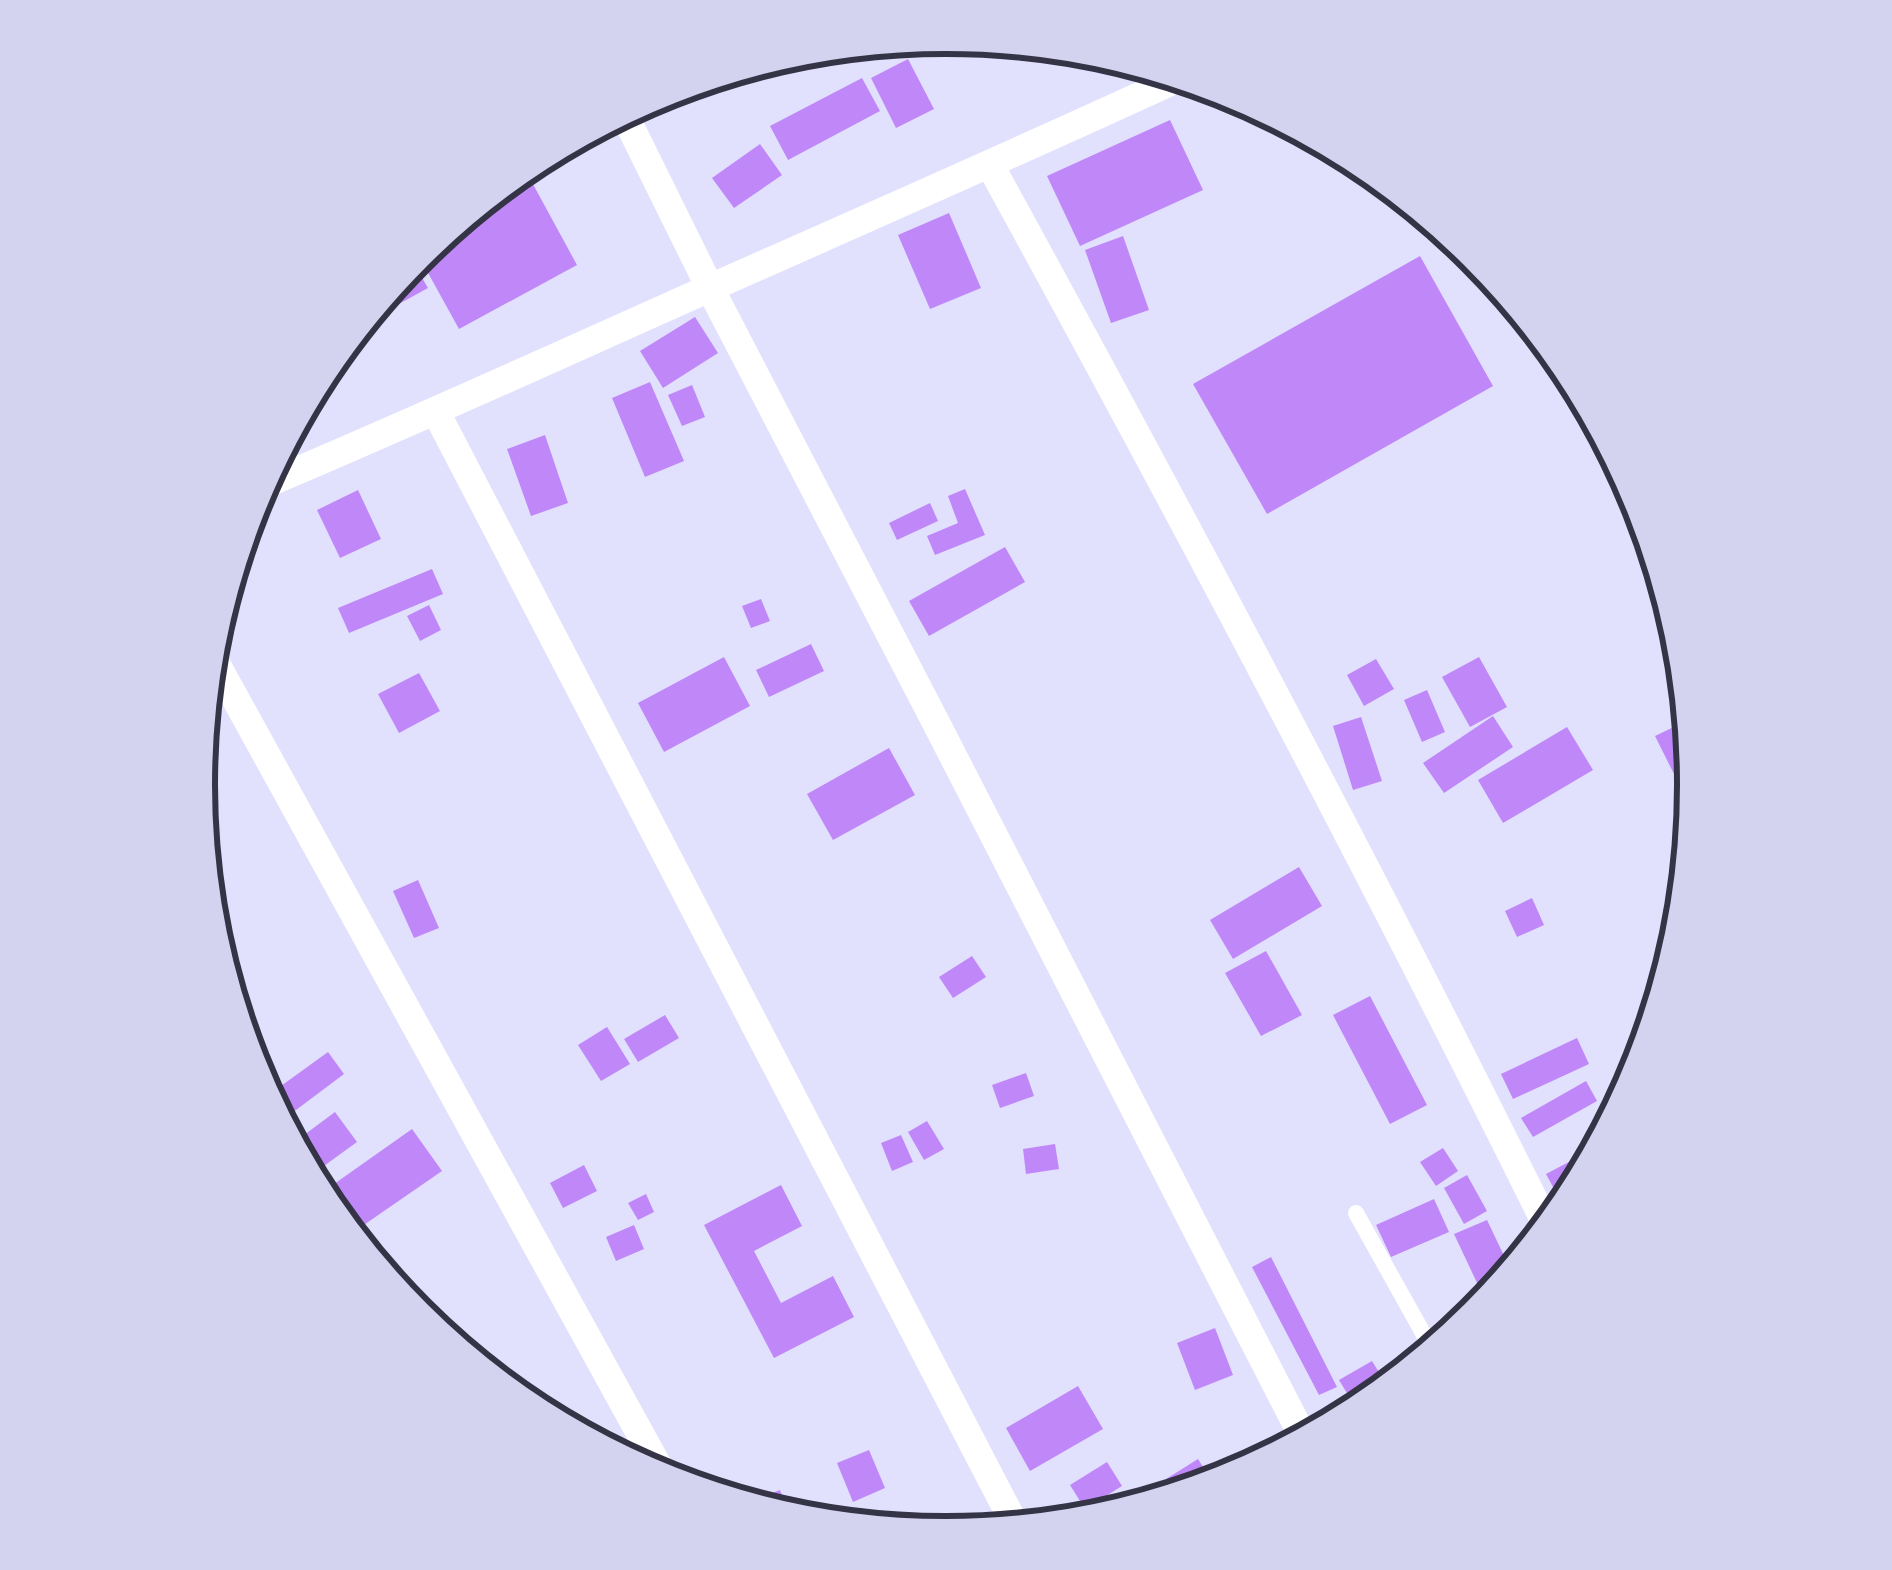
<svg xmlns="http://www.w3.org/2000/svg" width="1892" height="1570" font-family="'PT Sans Narrow',sans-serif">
  <rect width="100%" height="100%" fill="#e1e1fe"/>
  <g fill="#c087f9">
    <polygon points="908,59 934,109 896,128 871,78"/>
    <polygon points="862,78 880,111 788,160 770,126"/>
    <polygon points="1170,120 1203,190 1080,246 1047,176"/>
    <polygon points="760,144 782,175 734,208 712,178"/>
    <polygon points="528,175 577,265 459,329 422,262"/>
    <polygon points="949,213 981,288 930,309 898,235"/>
    <polygon points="1123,236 1149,310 1111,323 1085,250"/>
    <polygon points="1420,256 1493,386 1267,514 1193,384"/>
    <polygon points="417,269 428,288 386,311 384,309"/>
    <polygon points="695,317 718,353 663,388 640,351"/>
    <polygon points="650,382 684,461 645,477 612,398"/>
    <polygon points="692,385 705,417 682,426 668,395"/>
    <polygon points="545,435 568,503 531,516 507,449"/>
    <polygon points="965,489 985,535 935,555 927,536 958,523 948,496"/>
    <polygon points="358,490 381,539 340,558 317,510"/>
    <polygon points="930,503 938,521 897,540 889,523"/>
    <polygon points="1005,547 1025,582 929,636 909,601"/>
    <polygon points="432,569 443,594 349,633 338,608"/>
    <polygon points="761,599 770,621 751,628 742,606"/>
    <polygon points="429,605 441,630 420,641 407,616"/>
    <polygon points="811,644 824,671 769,697 756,670"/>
    <polygon points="724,657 750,706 664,752 638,703"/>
    <polygon points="1479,657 1507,707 1470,727 1442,677"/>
    <polygon points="1376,659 1394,689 1364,706 1347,675"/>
    <polygon points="419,673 440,711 399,733 378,694"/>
    <polygon points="1427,690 1445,732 1422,742 1404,700"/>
    <polygon points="1493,716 1513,747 1444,793 1423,763"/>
    <polygon points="1361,717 1382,781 1353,790 1333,726"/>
    <polygon points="1680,724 1686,785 1685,796 1655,736"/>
    <polygon points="1567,727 1593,770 1503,823 1478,780"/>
    <polygon points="889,748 915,795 833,840 807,794"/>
    <polygon points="1299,867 1322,906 1233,959 1210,920"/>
    <polygon points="418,880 439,928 414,938 393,891"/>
    <polygon points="1532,898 1544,925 1517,937 1505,911"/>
    <polygon points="1266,951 1302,1015 1261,1036 1225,973"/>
    <polygon points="972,956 986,977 953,998 939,977"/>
    <polygon points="1370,996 1427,1105 1390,1124 1333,1015"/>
    <polygon points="1650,1002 1646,1014 1642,1007"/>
    <polygon points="665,1015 679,1038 638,1062 624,1039"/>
    <polygon points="607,1027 630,1064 601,1081 578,1045"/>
    <polygon points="1577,1038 1589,1064 1513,1099 1501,1074"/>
    <polygon points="328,1052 344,1074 288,1116 274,1091"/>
    <polygon points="1026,1073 1034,1096 1000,1108 992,1085"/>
    <polygon points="1586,1081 1597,1101 1533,1137 1521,1118"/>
    <polygon points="335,1112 357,1142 317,1171 300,1138"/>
    <polygon points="927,1121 944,1149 924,1160 908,1132"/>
    <polygon points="412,1129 442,1171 358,1229 327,1189"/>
    <polygon points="901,1135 913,1162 892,1171 881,1143"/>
    <polygon points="1055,1144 1059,1169 1026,1174 1023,1149"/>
    <polygon points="1443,1148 1458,1171 1436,1186 1420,1162"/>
    <polygon points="1584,1154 1561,1196 1559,1198 1546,1174"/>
    <polygon points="584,1165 597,1191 563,1208 550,1183"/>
    <polygon points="1467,1175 1487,1211 1464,1224 1444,1188"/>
    <polygon points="781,1185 802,1226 754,1251 781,1303 833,1276 854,1317 774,1358 704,1225"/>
    <polygon points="646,1194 654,1212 638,1220 628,1203"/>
    <polygon points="1434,1199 1449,1232 1391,1257 1376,1225"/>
    <polygon points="1487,1220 1507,1262 1490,1282 1479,1287 1454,1234"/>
    <polygon points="634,1225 644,1249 616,1261 606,1237"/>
    <polygon points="1271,1257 1337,1387 1319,1395 1252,1267"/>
    <polygon points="1215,1328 1233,1375 1195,1390 1177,1343"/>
    <polygon points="1372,1361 1383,1379 1353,1403 1339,1380"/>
    <polygon points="1078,1386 1103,1429 1030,1471 1006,1428"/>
    <polygon points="869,1450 885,1488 853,1502 837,1463"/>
    <polygon points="1198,1459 1208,1475 1170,1487 1166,1479"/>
    <polygon points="1107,1462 1122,1486 1085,1509 1070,1485"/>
    <polygon points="780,1490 786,1506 759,1498"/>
  </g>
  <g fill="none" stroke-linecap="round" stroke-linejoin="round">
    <polyline stroke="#fff" stroke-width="16" points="1356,1213 1428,1342"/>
    <g stroke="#fff" stroke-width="28">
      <polyline points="627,120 710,288 933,717 1300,1431"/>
      <path d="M990,165c191,348 377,698 553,1053"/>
      <polyline points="436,412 1012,1519"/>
      <path d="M273,481c147,-62 291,-128 437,-193 153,-68 306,-135 458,-205"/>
      <polyline points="218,667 658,1466"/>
    </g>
  </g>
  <path d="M0 0H1892V1570H0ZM215 785a731 731 0 1 1 1462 0a731 731 0 1 1-1462 0Z" fill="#d3d3ef" fill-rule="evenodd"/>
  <path fill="none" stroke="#353447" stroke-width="6" d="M215 785a731 731 0 1 1 1462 0a731 731 0 1 1-1462 0Z"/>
</svg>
